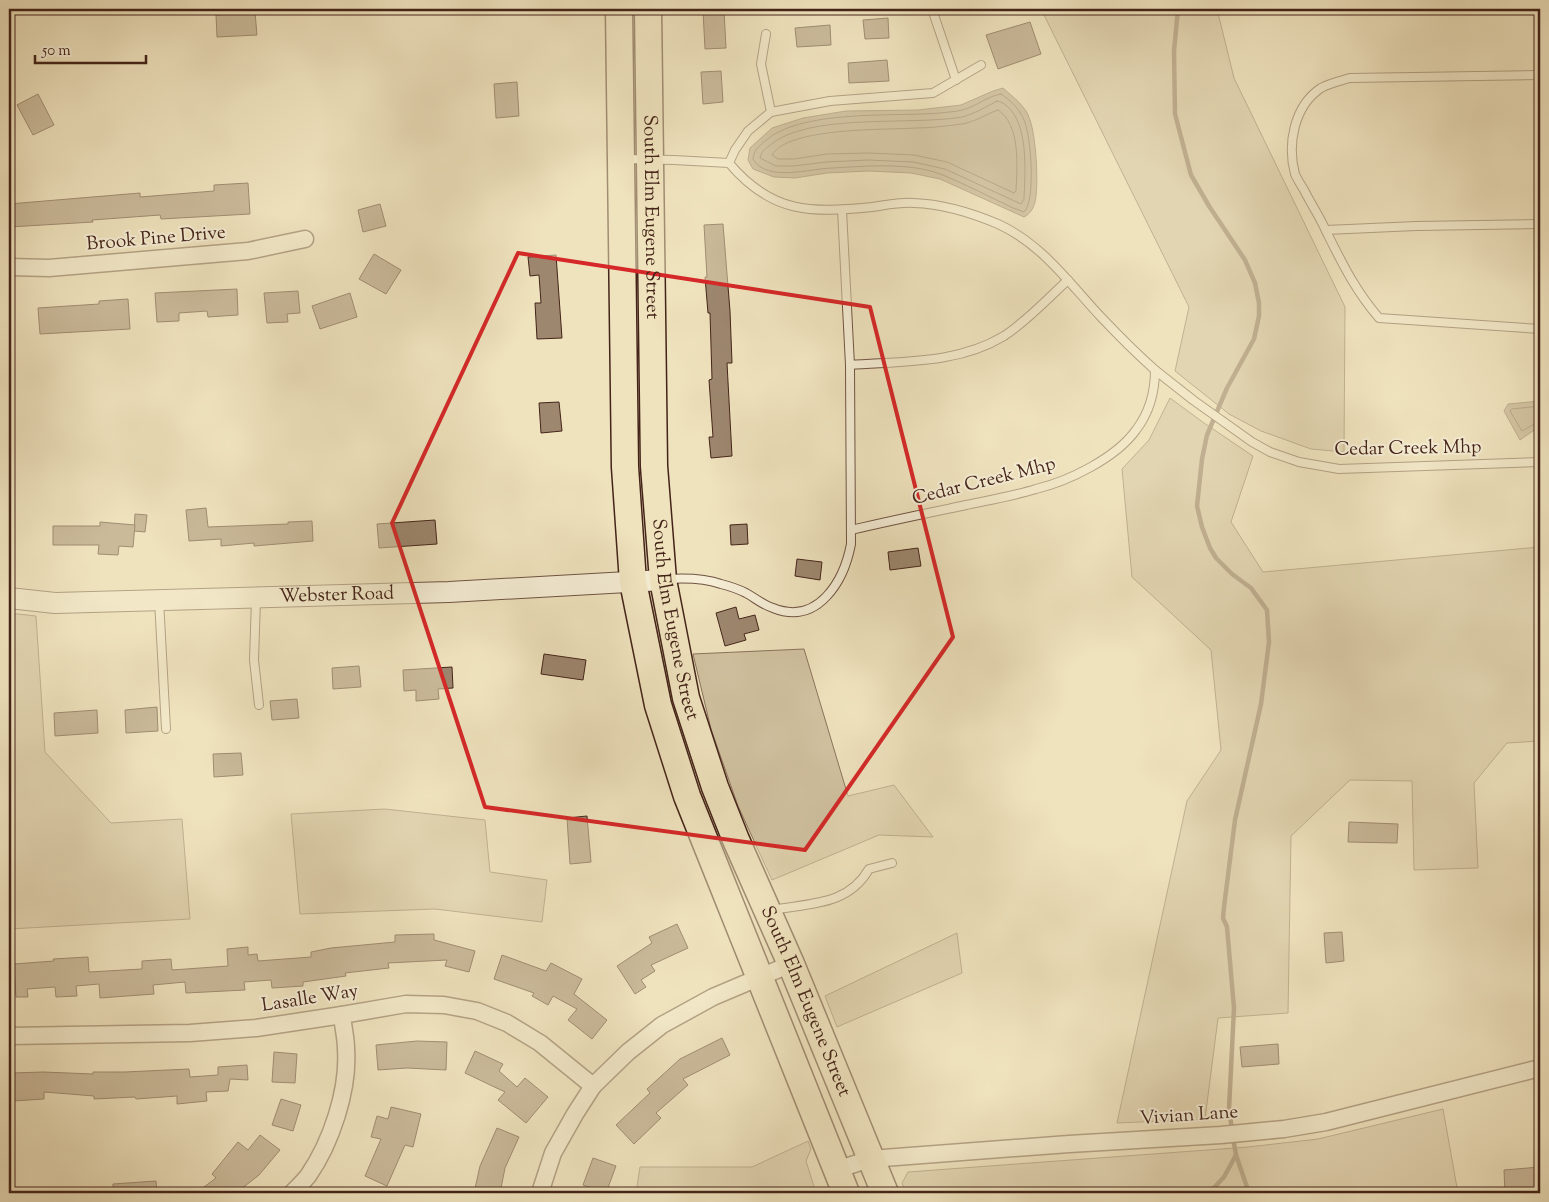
<svg xmlns="http://www.w3.org/2000/svg" width="1549" height="1202" font-family="'Sorts Mill Goudy',serif">
  <rect width="100%" height="100%" fill="#efe3be"/>
  <filter id="stains"><feTurbulence type="fractalNoise" baseFrequency=".004" numOctaves="4"/><feColorMatrix values="0 0 0 0 .2 0 0 0 0 .09 0 0 0 0 .02 0 0 0 .5 -.17"/></filter>
  <radialGradient id="worn" r=".72"><stop offset=".6" stop-color="#630" stop-opacity="0"/><stop offset="1" stop-color="#630" stop-opacity=".3"/></radialGradient>
  <g fill="#d2c3a2" stroke="#8b745e">
    <polygon points="1041,9 1217,9 1234,78 1345,307 1344,452 1311,449 1261,431 1229,414 1175,371 1189,307"/>
    <polygon points="1170,398 1204,423 1253,456 1231,522 1263,572 1540,547 1540,741 1507,743 1474,783 1478,868 1414,870 1412,781 1350,780 1291,836 1288,1013 1218,1018 1205,1119 1117,1123 1187,801 1221,750 1211,650 1132,577 1122,469 1149,440"/>
    <polygon points="9,613 36,616 45,752 111,823 182,819 190,919 9,929"/>
    <polygon points="804,649 848,796 894,785 933,837 879,835 772,880 738,806 711,729 693,654"/>
    <polygon points="385,809 485,820 490,872 547,880 542,922 435,909 300,914 291,814"/>
    <polygon points="957,933 962,973 837,1027 825,996"/>
    <polygon points="1443,1109 1458,1193 906,1193 902,1183 908,1172 1248,1147 1318,1139"/>
    <polygon points="808,1141 811,1149 806,1161 816,1193 636,1193 640,1167 752,1167"/>
  </g>
  <g fill="#b5a286" stroke="#88705a">
    <path d="M1003,88c11,10 23,18 27,32 6,17 9,65 5,82 -2,7 -5,12 -11,15l-84,-38 -29,-6 -42,-2 -42,2 -32,5 -21,-1 -21,-8 -5,-9 2,-12 22,-20 31,-10 43,-7 72,-1 43,-5 32,-14z"/>
    <polygon points="1540,401 1540,426 1520,440 1504,411 1508,404"/>
  </g>
  <g fill="none" stroke-linecap="round" stroke-linejoin="round">
    <g stroke="#7c6350" stroke-width="1">
      <path d="M1001,94c10,7 18,14 23,26 7,15 12,81 0,92l-11,-4c-23,-11 -46,-23 -70,-33 -33,-13 -75,-9 -110,-7 -22,0 -66,15 -80,-9 1,-9 5,-12 12,-18 36,-32 127,-24 175,-28 7,-1 15,-1 22,-3 14,-3 25,-14 39,-16z"/>
      <path d="M997,101c5,1 6,2 10,5 22,19 18,66 17,93l-3,5 -76,-35 -32,-7 -45,-2 -42,2 -32,4h-18l-16,-8c1,-6 4,-8 9,-12 38,-34 142,-20 193,-29 12,-3 24,-10 35,-16z"/>
      <path d="M998,110c23,15 19,56 18,81l-2,2 -67,-31 -33,-7 -45,-2 -42,1 -33,5h-16l-6,-4c16,-28 114,-25 144,-27 15,0 31,-2 46,-4 13,-2 24,-10 36,-14z"/>
      <polyline points="1540,406 1512,409 1510,411 1522,431 1536,423 1540,422"/>
    </g>
    <g stroke="#88705a" stroke-width="4.5">
      <polyline points="1178,9 1174,51 1175,114 1191,175 1209,206 1245,260 1255,283 1259,303 1259,316 1254,339 1227,388 1207,435 1202,459 1197,506 1202,527 1210,548 1216,558 1232,574 1251,588 1267,610 1269,642 1261,704 1235,820 1224,907 1223,918 1227,927 1234,1008 1229,1109 1232,1130"/>
      <polyline points="1233,1137 1236,1155 1249,1193"/>
      <polyline points="1209,1193 1224,1177 1236,1155"/>
    </g>
  </g>
  <g fill="#9d876f" stroke="#442419">
    <polygon points="724,10 726,48 705,49 703,11"/>
    <polygon points="255,12 257,35 217,37 216,15"/>
    <polygon points="888,18 889,38 865,39 863,20"/>
    <polygon points="1030,22 1041,54 998,69 986,35"/>
    <polygon points="830,25 831,45 797,47 795,28"/>
    <polygon points="887,60 889,81 849,83 848,63"/>
    <polygon points="721,71 723,102 703,104 701,72"/>
    <polygon points="517,82 519,116 496,118 494,84"/>
    <polygon points="38,94 54,125 33,135 17,105"/>
    <polygon points="248,183 250,214 161,219 160,215 92,220 93,222 9,227 9,204 140,193 140,197 214,191 214,185"/>
    <polygon points="380,204 386,226 363,232 358,210"/>
    <polygon points="723,224 730,311 732,363 727,363 732,456 711,458 709,437 713,437 709,380 712,379 710,313 708,313 705,277 707,277 704,225"/>
    <polygon points="374,254 401,270 386,294 359,279"/>
    <polygon points="556,255 562,338 537,339 535,303 541,303 539,275 530,276 528,257"/>
    <polygon points="237,289 238,315 208,317 207,311 179,313 179,321 157,322 155,293"/>
    <polygon points="298,291 300,313 287,314 288,322 267,323 264,293"/>
    <polygon points="350,293 357,317 320,329 312,306"/>
    <polygon points="128,299 130,329 40,334 38,308 99,304 99,301"/>
    <polygon points="559,402 562,431 541,433 539,403"/>
    <polygon points="206,508 208,527 288,524 288,522 312,521 313,541 254,546 254,543 221,546 221,539 189,541 186,510"/>
    <polygon points="135,514 147,515 145,532 134,531"/>
    <polygon points="435,520 437,544 379,548 377,524"/>
    <polygon points="100,522 135,525 133,547 119,546 118,555 98,554 99,545 53,545 53,526 100,526"/>
    <polygon points="747,524 748,544 731,545 730,525"/>
    <polygon points="918,548 921,566 890,570 888,552"/>
    <polygon points="797,559 822,562 820,580 795,576"/>
    <polygon points="736,607 739,619 755,615 759,630 744,634 746,640 725,646 716,613"/>
    <polygon points="544,654 586,660 583,680 541,674"/>
    <polygon points="359,666 361,687 333,689 332,668"/>
    <polygon points="452,667 453,688 438,689 439,699 416,701 416,690 404,691 403,670"/>
    <polygon points="297,699 299,718 272,720 270,701"/>
    <polygon points="157,707 158,731 126,733 125,710"/>
    <polygon points="97,710 98,733 55,736 54,713"/>
    <polygon points="241,753 243,775 214,777 213,754"/>
    <polygon points="587,816 591,862 570,864 567,818"/>
    <polygon points="1349,822 1398,824 1397,843 1348,842"/>
    <polygon points="677,924 688,948 651,965 655,971 641,980 646,987 635,994 617,966 652,943 649,937"/>
    <polygon points="1342,932 1344,961 1326,963 1324,933"/>
    <polygon points="434,934 434,940 475,951 469,972 445,966 447,960 388,963 389,968 345,973 346,976 303,982 303,986 272,988 271,980 244,982 245,990 186,993 185,982 153,985 154,994 100,998 99,984 76,986 77,996 56,997 55,987 27,989 28,997 16,997 14,964 54,961 53,959 88,957 89,972 142,969 142,961 171,959 172,970 228,966 227,949 248,947 248,955 257,954 258,961 311,957 311,952 331,948 395,942 395,935"/>
    <polygon points="502,955 546,971 551,963 582,979 574,994 607,1020 592,1039 568,1020 577,1009 553,996 548,1005 532,996 534,993 494,979"/>
    <polygon points="722,1038 730,1055 683,1079 688,1085 656,1113 661,1118 634,1144 616,1125 650,1093 647,1089 680,1059"/>
    <polygon points="417,1041 447,1042 446,1070 407,1068 378,1070 376,1045"/>
    <polygon points="1278,1044 1279,1064 1242,1067 1240,1047"/>
    <polygon points="475,1051 503,1064 499,1071 517,1087 525,1078 548,1097 526,1123 498,1100 505,1092 465,1073"/>
    <polygon points="274,1052 297,1054 295,1083 272,1082"/>
    <polygon points="247,1065 248,1080 230,1079 228,1091 206,1092 207,1101 177,1104 177,1096 136,1099 135,1097 94,1099 94,1096 44,1092 44,1099 13,1101 12,1073 43,1072 93,1074 93,1072 125,1072 189,1069 190,1077 218,1075 218,1067"/>
    <polygon points="281,1099 301,1105 293,1131 272,1125"/>
    <polygon points="391,1107 421,1114 413,1147 405,1145 387,1186 365,1176 381,1139 371,1137 377,1116 388,1119"/>
    <polygon points="497,1128 519,1137 505,1168 500,1193 474,1193 480,1166"/>
    <polygon points="260,1135 280,1150 259,1175 236,1193 196,1193 216,1178 212,1174 238,1142 248,1150"/>
    <polygon points="593,1158 616,1166 606,1193 583,1185"/>
    <polygon points="1540,1167 1540,1193 1505,1193 1504,1170"/>
    <polygon points="156,1181 157,1193 113,1193 113,1184"/>
  </g>
  <g fill="none" stroke-linecap="round" stroke-linejoin="round">
    <g stroke="#6f5442" stroke-width="10">
      <g id="service">
        <polyline points="932,9 956,80"/>
        <polyline points="766,34 761,64 771,112"/>
        <path d="M1540,75l-190,3c-10,3 -20,5 -29,10 -27,18 -34,56 -26,86 2,5 6,11 9,16 7,14 16,27 22,41 16,32 29,59 53,87l161,11"/>
        <path d="M626,159l48,1 55,3c43,51 82,50 143,44 14,-2 28,-5 42,-4 28,1 58,10 84,21 44,20 71,59 103,93 17,18 35,36 54,53 0,21 -6,43 -19,60 -20,28 -67,51 -100,59 -23,7 -47,11 -70,16 -38,8 -77,16 -115,25"/>
        <polyline points="729,163 735,150 748,131 771,112 830,101 933,93 981,65"/>
        <polyline points="1326,230 1416,226 1540,224"/>
        <path d="M850,365c52,-4 108,-1 154,-29 23,-15 43,-37 64,-56"/>
        <polyline points="1155,370 1193,400 1252,442 1270,452 1299,462 1339,469 1540,462"/>
        <path d="M668,579c18,-1 36,-1 53,5 8,2 17,5 25,9 9,5 17,12 27,15 45,18 71,-27 78,-64l-1,-179 -8,-155"/>
        <polyline points="256,599 254,660 259,705"/>
        <polyline points="159,600 166,729"/>
        <path d="M772,910c37,-7 76,-4 97,-41l23,-6"/>
      </g>
    </g>
    <g stroke="#6f5442" stroke-width="19">
      <g id="minor">
        <polyline points="9,267 49,268 248,251 305,239"/>
        <polyline points="9,1036 190,1033 256,1028 342,1015 406,1004 444,1005 477,1011 507,1023 540,1043 593,1086"/>
        <polyline points="836,1170 870,1159 1069,1144 1221,1135 1284,1129 1326,1122 1540,1068"/>
        <path d="M292,1193c5,-5 11,-11 16,-17 23,-33 41,-86 38,-127 0,-11 -3,-22 -4,-34"/>
        <polyline points="540,1193 553,1153 575,1114 593,1086 628,1052 662,1025 713,997 791,964"/>
      </g>
    </g>
    <g stroke="#6f5442" stroke-width="22">
      <g id="tertiary">
        <path id="s1" d="M9,598l46,5 394,-11 214,-12"/>
      </g>
    </g>
    <g stroke="#442419" stroke-width="29">
      <g id="primary">
        <polyline points="619,9 625,467 633,582 658,705 687,796 846,1193"/>
        <path id="s2" d="M648,9l6,457 9,114 23,118 29,89 21,53 55,124 94,229"/>
      </g>
    </g>
    <use href="#service" stroke="#f5edd5" stroke-width="8"/>
    <use href="#minor" stroke="#f5edd5" stroke-width="16"/>
    <use href="#tertiary" stroke="#f5edd5" stroke-width="20"/>
    <use href="#primary" stroke="#efe3be" stroke-width="26"/>
  </g>
  <path d="M0 0H1549V1202H0ZM518,253l352,54 83,330 -148,213 -320,-43 -93,-284z" fill="#efe3be" fill-opacity=".55" fill-rule="evenodd"/>
  <path fill="none" stroke="#d62828" stroke-width="4" stroke-linejoin="round" d="M518,253l352,54 83,330 -148,213 -320,-43 -93,-284z"/>
  <g text-anchor="middle" dominant-baseline="central" stroke-width="4" stroke-linejoin="round" paint-order="stroke">
    <g font-size="19" fill="#442419" stroke="#f5edd5">
      <text stroke="none"><textPath href="#s2" startOffset="208">South Elm Eugene Street</textPath></text>
      <text transform="translate(156 239) rotate(-5)">Brook Pine Drive</text>
      <text transform="translate(1408 449) rotate(-1)">Cedar Creek Mhp</text>
      <text transform="translate(984 482) rotate(-14)">Cedar Creek Mhp</text>
      <text stroke="none"><textPath href="#s1" startOffset="328">Webster Road</textPath></text>
      <text stroke="none"><textPath href="#s2" startOffset="612">South Elm Eugene Street</textPath></text>
      <text transform="translate(310 999) rotate(-9)">Lasalle Way</text>
      <text stroke="none"><textPath href="#s2" startOffset="1018">South Elm Eugene Street</textPath></text>
      <text transform="translate(1189 1116) rotate(-4)">Vivian Lane</text>
    </g>
  </g>
  <rect width="1549" height="1202" fill="none" stroke="#efe3be" stroke-width="30"/>
  <rect x="10" y="10" width="1529" height="1182" fill="none" stroke="#442419" stroke-width="2.5"/>
  <rect x="15" y="15" width="1519" height="1172" fill="none" stroke="#442419"/>
  <path d="M35 55v8h111v-8" fill="none" stroke="#442419" stroke-width="2.5"/>
  <text x="42" y="55" font-size="15" fill="#442419" stroke="#f5edd5" stroke-width="4" paint-order="stroke">50 m</text>
  <rect width="100%" height="100%" filter="url(#stains)"/>
  <rect width="100%" height="100%" fill="url(#worn)"/>
</svg>
